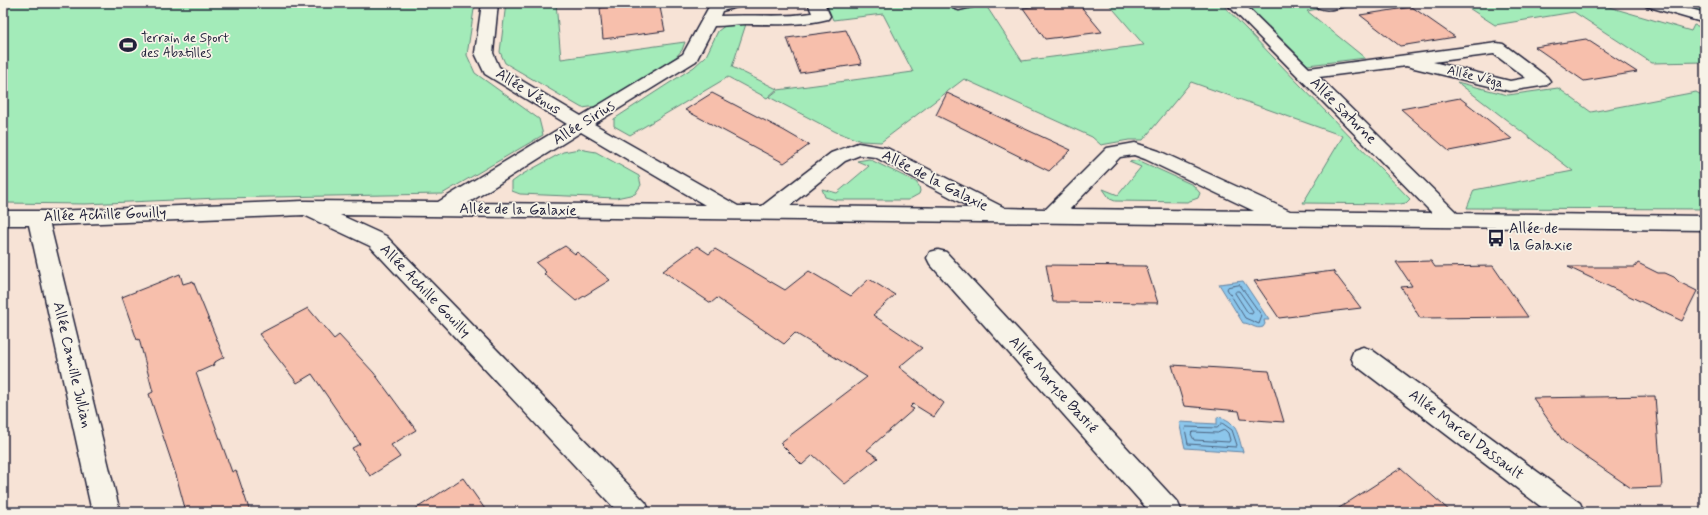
<svg xmlns="http://www.w3.org/2000/svg" width="1708" height="515" font-family="Mynerve,sans-serif">
  <rect width="100%" height="100%" fill="#f7e3d6"/>
  <filter id="ink" filterUnits="userSpaceOnUse"><feTurbulence type="fractalNoise" baseFrequency=".025" numOctaves="2"/><feDisplacementMap in="SourceGraphic" scale="8" xChannelSelector="R" yChannelSelector="G"/><feConvolveMatrix kernelMatrix="1 2 1 2 8 2 1 2 1" color-interpolation-filters="sRGB"/></filter>
  <g filter="url(#ink)">
    <g fill="#a3ebb9" stroke="#62867a">
      <polygon points="3,3 475,3 467,55 475,73 539,119 543,135 442,194 218,198 85,204 3,203"/>
      <polygon points="506,3 556,3 561,59 685,42 682,50 676,57 598,106 582,108 505,63 500,52"/>
      <polygon points="826,3 949,3 953,8 985,4 1022,61 1144,45 1108,3 1221,3 1410,199 1406,203 1400,204 1303,203 1343,136 1191,82 1143,140 1129,140 1101,145 1092,137 964,79 881,142 861,141 836,132 769,97 778,90 913,72 883,14 833,20"/>
      <polygon points="1245,3 1307,3 1313,8 1318,9 1307,11 1365,58 1308,65"/>
      <polygon points="1461,3 1595,3 1691,31 1694,25 1705,28 1705,62 1652,63 1574,12 1495,25"/>
      <polygon points="1670,3 1705,3 1705,13"/>
      <polygon points="740,23 746,24 732,67 777,89 767,98 728,77 630,135 614,126 614,119 694,67 706,56 718,31 726,25"/>
      <polygon points="1457,82 1508,95 1558,88 1591,112 1696,92 1705,97 1705,209 1467,208 1474,190 1573,171"/>
      <polygon points="579,149 596,152 639,176 641,185 635,194 616,198 520,194 512,191 512,182 523,174 563,152"/>
      <polygon points="869,159 916,182 919,186 920,191 919,194 908,200 836,200 825,197 822,189 837,193 869,166 857,161"/>
      <polygon points="1138,160 1193,185 1200,193 1198,198 1187,202 1115,201 1110,199 1103,189 1118,195 1141,167 1129,162"/>
    </g>
    <g fill="#8cc6eb" stroke="#6284a5">
      <path d="M1243,281l26,39h-5l1,4 -2,3c-8,3 -12,-4 -20,-4l-24,-39z"/>
      <path d="M1217,417c20,2 21,19 26,35l-58,-4 -6,-26 38,2z"/>
    </g>
    <g fill="none" stroke-linecap="round" stroke-linejoin="round">
      <g stroke="#4c6481" stroke-width="1">
        <polygon points="1240,285 1262,316 1259,324 1245,318 1227,289 1228,287"/>
        <polygon points="1237,291 1239,291 1253,311 1252,314 1248,313 1235,293"/>
        <polygon points="1222,423 1232,430 1237,445 1236,447 1188,444 1185,429 1186,427 1217,428"/>
        <polygon points="1225,430 1228,433 1230,440 1229,442 1194,440 1191,434 1193,432 1217,433"/>
      </g>
    </g>
    <g fill="#f7bfac" stroke="#22223b">
      <polygon points="638,3 659,3 665,31 603,39 600,8"/>
      <polygon points="1063,3 1078,3 1102,32 1045,39 1023,8"/>
      <polygon points="1412,7 1455,37 1400,46 1360,15"/>
      <polygon points="846,30 862,64 800,73 787,38"/>
      <polygon points="1586,39 1637,72 1584,81 1535,47"/>
      <polygon points="712,93 783,130 809,145 784,163 685,110"/>
      <polygon points="947,93 1047,139 1071,150 1049,171 936,115"/>
      <polygon points="1460,98 1487,119 1512,139 1449,151 1401,109"/>
      <polygon points="565,246 575,254 577,252 610,280 576,301 544,274 546,272 536,263"/>
      <polygon points="697,246 709,254 715,249 785,290 809,271 851,296 869,279 895,295 873,315 922,348 899,367 944,403 934,417 913,404 910,407 914,409 867,450 878,458 845,484 813,455 802,465 780,443 867,377 795,333 784,344 717,298 711,303 663,271"/>
      <polygon points="1431,261 1435,267 1493,266 1528,317 1420,318 1401,287 1412,286 1396,262"/>
      <polygon points="1638,263 1658,273 1665,273 1674,277 1679,282 1697,291 1682,321 1568,267 1635,267"/>
      <polygon points="1046,265 1146,266 1158,303 1053,302"/>
      <polygon points="1333,271 1361,308 1279,318 1254,281"/>
      <polygon points="180,274 183,284 193,281 224,357 213,363 214,365 196,373 232,472 236,470 250,512 186,512 176,475 149,394 153,392 139,339 137,340 122,297"/>
      <polygon points="308,308 334,339 339,335 374,373 416,430 391,445 400,457 370,476 352,448 360,444 312,374 297,383 259,334"/>
      <polygon points="1172,365 1269,371 1284,422 1241,419 1239,411 1184,406"/>
      <polygon points="1655,396 1662,487 1631,488 1570,446 1563,441 1533,398"/>
      <polygon points="1401,468 1451,512 1333,512"/>
      <polygon points="463,478 487,512 411,512"/>
    </g>
    <g fill="none" stroke-linecap="round" stroke-linejoin="round">
      <g stroke="#22223b" stroke-width="3">
        <g id="minor">
          <path d="M482,3h16l-5,50 6,14 82,49 102,-62 27,-49 6,-2h27l-2,3 -19,5 -2,5c31,-2 62,2 92,-3l-4,-10h16l6,13 -2,3c-28,7 -54,5 -82,5 -10,0 -21,2 -32,2l-18,35 -102,63 144,82h24l69,-53 27,-10 29,5 118,60 41,1 61,-61 28,-5 24,8 131,60 142,2 -206,-210h17l66,65 188,-25 6,1 44,33 3,4 -3,4 -37,6 -104,-25 -87,11 138,136 248,3v14l-1365,-15 46,21 260,267 4,9h-32l-248,-266 -66,-31 -254,10 70,287h-28l-63,-287h-26v-14h51l249,-10 135,1 129,-78 -82,-50 -10,-21zM1494,54l32,24 -16,3 -77,-19zM581,132l124,73 -237,-2zM860,155l15,2 96,51 -182,-2 56,-45zM1134,155l11,4 109,52 -184,-2 50,-52z"/>
          <polygon points="950,3 978,3 976,6 959,10 953,8"/>
          <path d="M1313,3h35l-2,3c-11,3 -26,7 -33,-3z"/>
          <polygon points="1644,3 1670,3 1705,13 1705,23 1646,6"/>
          <polygon points="938,250 946,252 1178,503 1182,512 1150,512 930,264 927,258 930,252"/>
          <polygon points="1363,347 1372,350 1580,503 1584,512 1548,512 1354,364 1351,357 1354,350"/>
        </g>
      </g>
      <use href="#minor" fill="#f7f3e8" fill-rule="evenodd"/>
    </g>
  </g>
  <defs>
    <g id="stadium-bare" transform="scale(1.38)"><path d="M0-5a6.5 5 0 1 0 0 10a6.5 5 0 1 0 0-10ZM-3.5-1.8h7v3.6h-7Z" fill="#22223b" stroke="#f7f3e8" stroke-width="2.5" paint-order="stroke"/></g>
    <g id="bus-bare" transform="scale(1.38)"><path d="M-5-6H5V4H4V6H2V4H-2V6H-4V4H-5ZM-3.5-4V0h7V-4ZM-3.5 1.2v1.5H-2V1.2ZM2 1.2v1.5H3.5V1.2Z" fill="#22223b" stroke="#f7f3e8" stroke-width="2.5" paint-order="stroke"/></g>
  </defs>
  <g fill-rule="evenodd">
    <use href="#stadium-bare" x="128" y="45"/>
    <use href="#bus-bare" x="1496" y="238"/>
  </g>
  <g text-anchor="middle" dominant-baseline="central" stroke-width="3.5" stroke-linejoin="round" paint-order="stroke">
    <g font-size="13" fill="#22223b" stroke="#f7f3e8" text-anchor="start">
      <text x="141" y="38">Terrain de Sport<tspan x="141" dy="15">des Abatilles</tspan></text>
    </g>
    <g font-size="13" fill="#22223b" stroke="#f7f3e8">
      <text transform="translate(1475 77) rotate(14)">Allée Véga</text>
    </g>
    <g font-size="15" fill="#22223b" stroke="#f7f3e8">
      <text transform="translate(528 92) rotate(32)">Allée Vénus</text>
      <text transform="translate(1343 111) rotate(45)">Allée Saturne</text>
      <text transform="translate(584 123) rotate(-32)">Allée Sirius</text>
      <text transform="translate(935 181) rotate(27)">Allée de la Galaxie</text>
      <text transform="translate(518 210) rotate(1)">Allée de la Galaxie</text>
      <text transform="translate(105 215) rotate(-2)">Allée Achille Gouilly</text>
      <text transform="translate(425 291) rotate(46)">Allée Achille Gouilly</text>
      <text transform="translate(72 365) rotate(77)">Allée Camille Jullian</text>
      <text transform="translate(1053 385) rotate(48)">Allée Maryse Bastié</text>
      <text transform="translate(1466 435) rotate(37)">Allée Marcel Dassault</text>
    </g>
    <g font-size="15" fill="#22223b" stroke="#f7f3e8" text-anchor="start">
      <text x="1509" y="229">Allée de<tspan x="1509" dy="17">la Galaxie</tspan></text>
    </g>
  </g>
  <rect width="1708" height="515" fill="none" stroke="#f7f3e8" stroke-width="16"/>
  <rect x="8" y="8" width="1692" height="499" fill="none" stroke="#22223b" stroke-width="1.5" filter="url(#ink)"/>
</svg>
